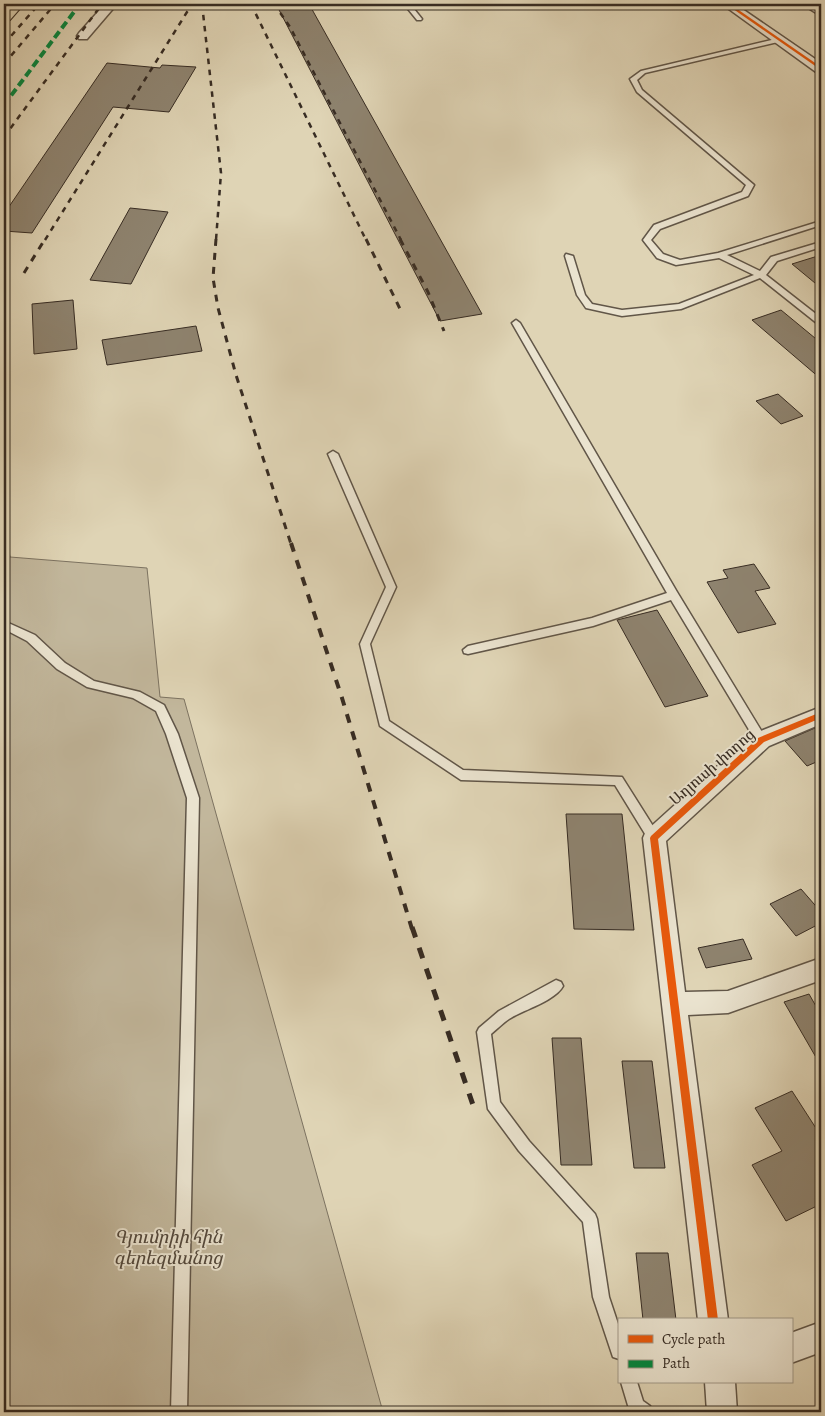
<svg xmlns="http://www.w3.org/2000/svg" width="825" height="1416" font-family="Alegreya,'Noto Serif Armenian',serif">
  <rect width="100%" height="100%" fill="#dfd4b5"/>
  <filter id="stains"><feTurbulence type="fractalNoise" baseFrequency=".004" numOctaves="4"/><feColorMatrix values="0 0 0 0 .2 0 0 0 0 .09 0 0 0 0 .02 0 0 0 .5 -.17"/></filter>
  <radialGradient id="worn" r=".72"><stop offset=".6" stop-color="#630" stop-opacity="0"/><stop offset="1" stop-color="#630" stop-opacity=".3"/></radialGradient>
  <polygon fill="#c2b79c" stroke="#7c7260" points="4,523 10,557 147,568 160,697 184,699 383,1412 4,1412"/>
  <g fill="#8e836f" stroke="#372c23">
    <polygon points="276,4 309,4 482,314 440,321"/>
    <polygon points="107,63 160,68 162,65 196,67 169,112 113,107 32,233 4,231 4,214"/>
    <polygon points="130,208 168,212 131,284 90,280"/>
    <polygon points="821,255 821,288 792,264"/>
    <polygon points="73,300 77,349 34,354 32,304"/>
    <polygon points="781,310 821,343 821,379 752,320"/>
    <polygon points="196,326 202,351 107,365 102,340"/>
    <polygon points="778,394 803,416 781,424 756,401"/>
    <polygon points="754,564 770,588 755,591 776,624 738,633 707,582 728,578 723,570"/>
    <polygon points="657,610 708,696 665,707 617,620"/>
    <polygon points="815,728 821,735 821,760 807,766 785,741"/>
    <polygon points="566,814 622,814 634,930 574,929"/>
    <polygon points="801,889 821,912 821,923 796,936 770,904"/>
    <polygon points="743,939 752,959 706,968 698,948"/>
    <polygon points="809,994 821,1015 821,1066 784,1002"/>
    <polygon points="552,1038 581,1038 592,1165 561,1165"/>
    <polygon points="622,1061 652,1061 665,1168 634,1168"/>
    <polygon points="792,1091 821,1136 821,1204 786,1221 752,1165 782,1151 755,1108"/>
    <polygon points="636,1253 668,1253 676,1320 643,1320"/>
  </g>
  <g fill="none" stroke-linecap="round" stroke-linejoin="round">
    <g stroke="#615648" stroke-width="3">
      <g id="service">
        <polygon points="404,4 410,4 422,19 421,20 417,20"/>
        <polygon points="802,4 809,4 821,11 821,16"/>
        <polygon points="780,38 783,40 782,41 645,73 637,80 642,90 754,185 748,196 660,229 651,240 663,254 680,260 718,253 821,221 821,225 727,255 760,271 771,257 821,242 821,247 777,261 766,275 821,318 821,325 818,324 760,278 681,309 622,316 586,308 577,295 565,256 566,254 573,256 585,295 592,304 622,310 679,304 754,275 719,258 676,265 657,258 643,240 654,225 742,192 746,185 637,92 630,79 641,71"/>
        <polygon points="516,320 520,323 677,592 765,737 767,740 765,743 757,743 671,600 593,626 468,654 464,653 463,650 468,646 592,618 667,593 512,323"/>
        <polygon points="333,451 338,454 396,587 370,644 389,721 463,770 622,777 658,834 660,838 658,842 654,843 650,842 615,785 461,780 380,726 360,644 386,587 328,454"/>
        <polygon points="4,621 35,635 65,663 94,681 140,692 164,705 178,734 199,798 187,1412 171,1412 187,798 166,734 156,711 133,698 87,687 57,669 27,641 4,629"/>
        <path d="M556,980l5,2 2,4c-8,15 -40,24 -54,33 -6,4 -12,10 -18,15l9,68 29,39 66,73 2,5 12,78 10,30v32l-6,-2 -20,-60 -10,-75 -64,-71 -31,-42 -11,-77 2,-4 20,-17z"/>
        <polygon points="621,1382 637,1382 643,1401 650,1406 652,1412 630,1412"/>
      </g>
    </g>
    <g stroke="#615648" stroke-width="3">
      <g id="minor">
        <polygon points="105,4 117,4 87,39 79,39 77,36 79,33"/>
        <polygon points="722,4 735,4 821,63 821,73 816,72"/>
        <polygon points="821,707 821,724 769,746 666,841 685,992 728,991 821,958 821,980 728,1013 688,1015 728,1320 698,1320 643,838 646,831 753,734"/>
        <polygon points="821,1322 821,1352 791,1363 791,1333"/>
        <polygon points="705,1382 735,1382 737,1412 707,1412"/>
      </g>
    </g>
    <g stroke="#372c23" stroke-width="2">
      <polygon id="trunk" points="8,4 24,4 10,20 4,22 4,8"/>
    </g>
    <use href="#service" fill="#eae3cf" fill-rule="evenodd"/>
    <use href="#minor" fill="#eae3cf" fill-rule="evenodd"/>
    <use href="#trunk" fill="#dfd4b5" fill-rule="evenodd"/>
    <g stroke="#372c23" stroke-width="2.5" stroke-dasharray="5.5 5.5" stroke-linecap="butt">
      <polyline points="202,4 221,173 216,240"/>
      <polyline points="251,4 366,240"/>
      <polyline points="274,4 290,27 401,240"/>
      <polyline points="4,44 39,4"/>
      <polyline points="4,64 55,4"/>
      <polyline points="4,137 102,4"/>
      <polyline points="45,240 192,4"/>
    </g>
    <g stroke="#372c23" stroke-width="3" stroke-dasharray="7 7" stroke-linecap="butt">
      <polyline points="216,239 213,278 218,308 236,375 291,544"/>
      <polyline points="366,239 402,313"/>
      <polyline points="400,239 428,292 444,331"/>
      <polyline points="24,273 45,239"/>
    </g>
    <polyline stroke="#372c23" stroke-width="4" stroke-dasharray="9 9" stroke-linecap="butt" points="291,543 342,698 412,929"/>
    <polyline stroke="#372c23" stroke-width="5" stroke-dasharray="11 11" stroke-linecap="butt" points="412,927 473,1105"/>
    <polyline stroke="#00873e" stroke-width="4" stroke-dasharray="8 4" stroke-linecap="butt" points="4,105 80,4"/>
    <g stroke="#eae3cf" stroke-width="3">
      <g id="cycleway">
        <polygon points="726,4 730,4 821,67 821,70"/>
        <polygon points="821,712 821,718 764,742 658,839 718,1320 708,1320 650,838 651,836 758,738"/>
      </g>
    </g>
    <use href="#cycleway" fill="#e8590c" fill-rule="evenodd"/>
  </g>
  <g text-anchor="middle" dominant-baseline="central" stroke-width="4" stroke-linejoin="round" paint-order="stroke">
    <g font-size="15" fill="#372c23" stroke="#eae3cf">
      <text transform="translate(712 767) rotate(-41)">Աղյուսի փողոց</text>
    </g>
    <g font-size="18" font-style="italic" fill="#53483b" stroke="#eae3cf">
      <text x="168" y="1237">Գյումրիի հին<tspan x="168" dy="21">գերեզմանոց</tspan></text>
    </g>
  </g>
  <rect width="825" height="1416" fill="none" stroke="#dfd4b5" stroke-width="20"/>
  <rect x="5" y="5" width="815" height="1406" fill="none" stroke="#372c23" stroke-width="2.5"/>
  <rect x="10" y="10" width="805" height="1396" fill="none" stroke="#372c23"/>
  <rect x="618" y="1318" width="175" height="65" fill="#eae3cf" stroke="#a29a8a"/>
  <rect x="628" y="1335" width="25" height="8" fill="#e8590c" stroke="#a29a8a"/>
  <text x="662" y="1344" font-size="15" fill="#372c23">Cycle path</text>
  <rect x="628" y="1360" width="25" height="8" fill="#00873e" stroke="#a29a8a"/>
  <text x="662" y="1368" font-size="15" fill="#372c23">Path</text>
  <rect width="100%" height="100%" filter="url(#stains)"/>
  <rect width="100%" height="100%" fill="url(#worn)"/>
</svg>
